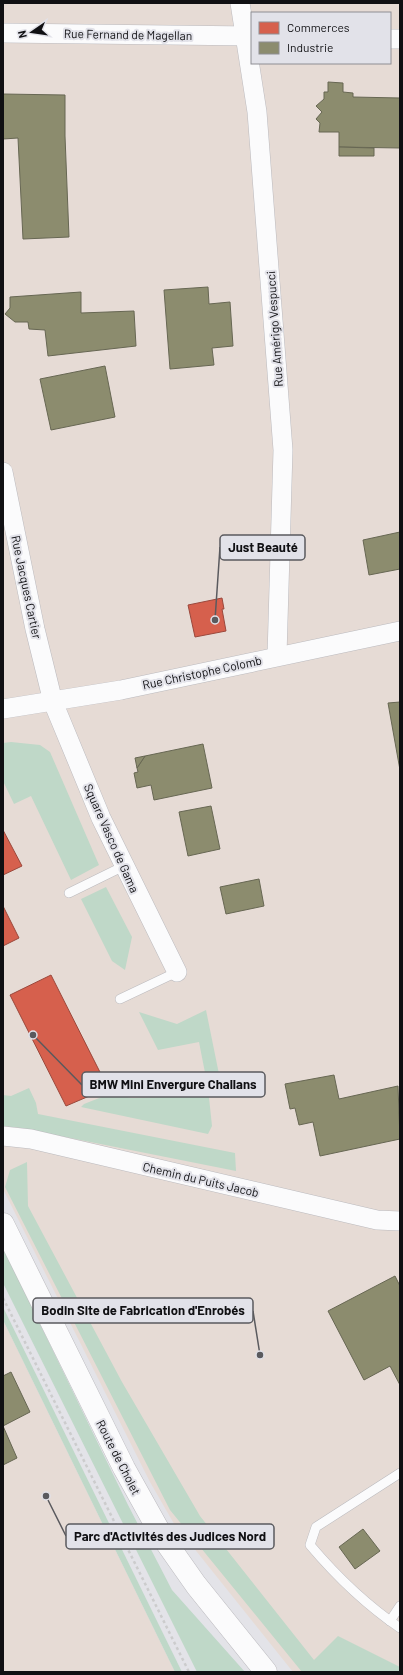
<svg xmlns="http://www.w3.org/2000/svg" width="403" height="1675" font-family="Barlow,sans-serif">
  <rect width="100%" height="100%" fill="#e3e3e8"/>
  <g fill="#e6dbd5" fill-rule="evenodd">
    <path d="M3,3h397v1669h-107l-120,-150 -23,-40 -147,-293zM252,13h138v50h-138z"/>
    <polygon points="3,1320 175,1672 3,1672"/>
  </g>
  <g fill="#bfd8c8">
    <polygon points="11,742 40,745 50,752 99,865 71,880 31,796 14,804 3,781 3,743"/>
    <polygon points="106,887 132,937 125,970 112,961 81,899"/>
    <polygon points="206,1010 221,1084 208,1088 212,1126 208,1134 81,1107 84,1104 112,1093 131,1098 158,1097 208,1088 199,1042 158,1050 139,1012 177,1024"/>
    <polygon points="29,1088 36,1103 38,1114 235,1153 236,1171 20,1128 3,1126 3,1095 11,1096"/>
    <polygon points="27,1162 28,1206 122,1382 200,1516 314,1660 338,1636 400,1667 400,1672 302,1672 170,1510 5,1187 10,1170"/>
    <polygon points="3,1248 128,1505 172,1590 245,1672 197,1672 3,1283"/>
    <polygon points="3,1307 182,1672 175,1672 3,1320"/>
  </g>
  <g fill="#d6604d" stroke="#9b483c">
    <polygon points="222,598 224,609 222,609 226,631 195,637 188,605"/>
    <polygon points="3,830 22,866 3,875"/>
    <polygon points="3,906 19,938 3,946"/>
    <polygon points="51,975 108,1088 66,1106 10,995"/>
  </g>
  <g fill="#8c8c6e" stroke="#676753">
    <polygon points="328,82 343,83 343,92 353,93 353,97 400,98 400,148 339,147 339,132 319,132 320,123 316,119 322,112 316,106 324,99 324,92 328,92"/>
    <polygon points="3,94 65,95 65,136 69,237 23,239 18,138 3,139"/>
    <polygon points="339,147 374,148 374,156 339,156"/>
    <polygon points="208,287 209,304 230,302 233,346 212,348 214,365 170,369 164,290"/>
    <polygon points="81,292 81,313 134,311 136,346 48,356 45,330 29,329 28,322 15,322 5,314 10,308 10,297"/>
    <polygon points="105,366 115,417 51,430 40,379"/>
    <polygon points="400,532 400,569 369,575 363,540"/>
    <polygon points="400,702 400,770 388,703"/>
    <polygon points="203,744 212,788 154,800 151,785 137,788 134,773 138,772 137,768 145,756"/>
    <polygon points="145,756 137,768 135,758"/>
    <polygon points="211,806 220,849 188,856 179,812"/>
    <polygon points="259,879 264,906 226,914 220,887"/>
    <polygon points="334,1075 339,1099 398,1086 400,1139 320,1156 313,1122 299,1125 295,1108 290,1109 285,1084"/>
    <polygon points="395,1276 400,1286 400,1385 390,1366 364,1380 328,1311"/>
    <polygon points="11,1372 30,1412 3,1426 17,1458 3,1465 3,1376"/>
    <polygon points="363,1529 380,1551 355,1569 339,1547"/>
  </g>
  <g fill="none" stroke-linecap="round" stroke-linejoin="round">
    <g stroke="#bbbabe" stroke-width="10">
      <g id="lane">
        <polyline points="69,893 124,866"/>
        <polyline points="120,999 177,972"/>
        <path d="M400,1473l-84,54 -6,18c27,32 55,59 90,83"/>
        <polyline points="390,1621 400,1606"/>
      </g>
    </g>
    <g stroke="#bbbabe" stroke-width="20">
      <g id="street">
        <polyline points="240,3 257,112 283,450 277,656"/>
        <polyline points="3,33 252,36"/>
        <polyline points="390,39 400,39"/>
        <polyline points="3,472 35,629 53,702 101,818 177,972"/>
        <polyline points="3,709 121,690 400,631"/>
        <polyline points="3,1136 31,1139 377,1220 400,1221"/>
      </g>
    </g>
    <g stroke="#bbbabe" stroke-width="23">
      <polyline id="primary" points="3,1224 124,1468 163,1538 196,1585 266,1672"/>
    </g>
    <polyline stroke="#cccccd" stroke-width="2.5" stroke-dasharray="3 3" stroke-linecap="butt" points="3,1298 189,1672"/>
    <use href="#lane" stroke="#fbfbfc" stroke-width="9"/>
    <use href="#street" stroke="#fbfbfc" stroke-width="19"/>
    <use href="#primary" stroke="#fbfbfc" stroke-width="22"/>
  </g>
  <g text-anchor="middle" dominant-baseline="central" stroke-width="4" stroke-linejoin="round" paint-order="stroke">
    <g font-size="12" fill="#101013" stroke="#e2e2e9">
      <text transform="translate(128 34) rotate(1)">Rue Fernand de Magellan</text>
      <text transform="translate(274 329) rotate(-94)">Rue Amérigo Vespucci</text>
      <text transform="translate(27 587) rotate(78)">Rue Jacques Cartier</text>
      <text transform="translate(202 672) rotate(-12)">Rue Christophe Colomb</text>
      <text transform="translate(112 838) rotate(66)">Square Vasco de Gama</text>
      <text transform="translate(201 1179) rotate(13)">Chemin du Puits Jacob</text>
      <text transform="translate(119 1457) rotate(63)">Route de Cholet</text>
    </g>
  </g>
  <path fill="none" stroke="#5a5a5e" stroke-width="1.5" d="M215 620L220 547M33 1035L82 1085M260 1355L253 1311M46 1496L66 1536"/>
  <g fill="#5a5a5e" stroke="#e2e2e9" stroke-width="1.5">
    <circle cx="215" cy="620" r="4"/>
    <circle cx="33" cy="1035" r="4"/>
    <circle cx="260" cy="1355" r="4"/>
    <circle cx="46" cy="1496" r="4"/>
  </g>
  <g fill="#e2e2e9" stroke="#5a5a5e" stroke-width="1.5">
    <rect x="220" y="535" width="85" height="25" rx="4"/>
    <rect x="82" y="1072" width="183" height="25" rx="4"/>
    <rect x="33" y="1298" width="220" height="25" rx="4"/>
    <rect x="66" y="1524" width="208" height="25" rx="4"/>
  </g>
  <g font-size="13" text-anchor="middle" font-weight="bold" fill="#101013">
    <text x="263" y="552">Just Beauté</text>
    <text x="173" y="1089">BMW Mini Envergure Challans</text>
    <text x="143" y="1315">Bodin Site de Fabrication d'Enrobés</text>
    <text x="170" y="1541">Parc d'Activités des Judices Nord</text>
  </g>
  <rect width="403" height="1675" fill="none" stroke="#101013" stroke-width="8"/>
  <rect x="251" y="12" width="140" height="52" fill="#e2e2e9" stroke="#8e8e93"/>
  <rect x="259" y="22" width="20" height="12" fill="#d6604d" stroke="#8e8e93"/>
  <text x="287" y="32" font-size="12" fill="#101013">Commerces</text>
  <rect x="259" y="42" width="20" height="12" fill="#8c8c6e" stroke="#8e8e93"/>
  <text x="287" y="52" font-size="12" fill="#101013">Industrie</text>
  <g transform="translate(32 32) rotate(257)" stroke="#e2e2e9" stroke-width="3" paint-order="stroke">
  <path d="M0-3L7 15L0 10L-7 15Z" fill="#101013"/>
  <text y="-6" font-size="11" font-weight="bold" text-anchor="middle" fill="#101013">N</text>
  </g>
</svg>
